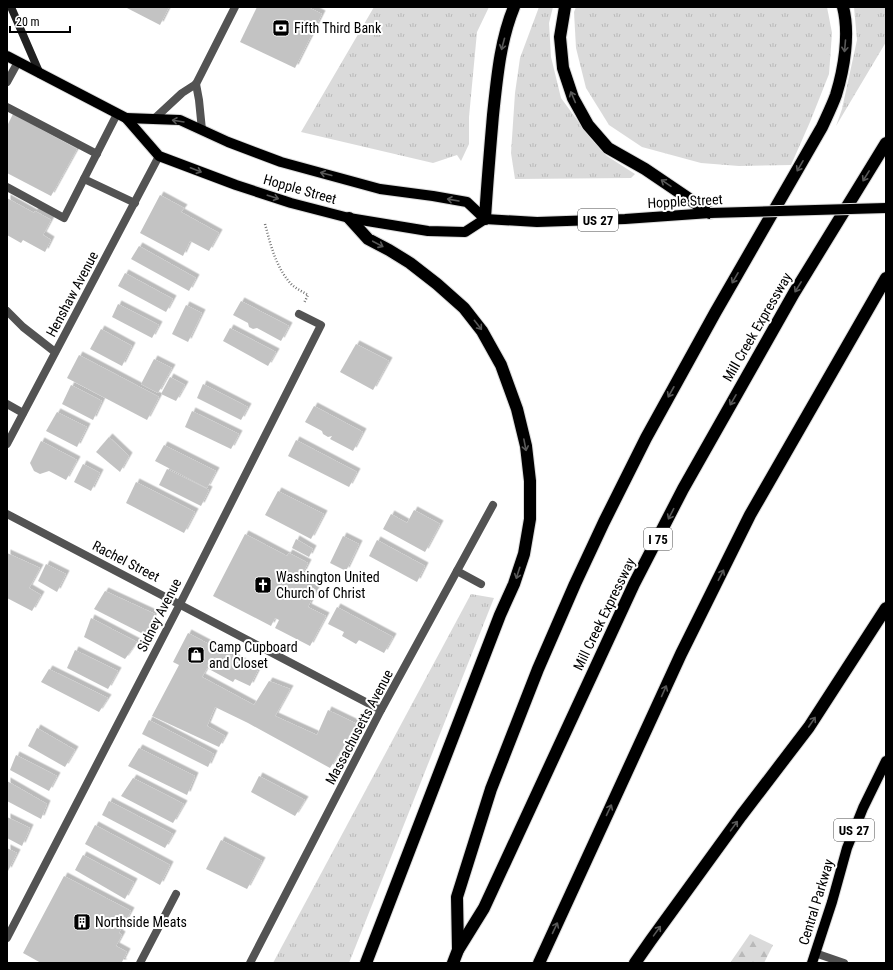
<svg xmlns="http://www.w3.org/2000/svg" width="893" height="970" font-family="'Roboto Condensed',sans-serif">
  <defs>
    <pattern id="grass-tufts" width="24" height="20" patternUnits="userSpaceOnUse"><rect width="24" height="20" fill="#dadada"/><path d="M3 7l-1-3M5 7V3M7 7l1-3M15 17l-1-3M17 17v-4M19 17l1-3" fill="none" stroke="#b9b9b9"/></pattern>
    <pattern id="forest-firs" width="22" height="20" patternUnits="userSpaceOnUse"><rect width="22" height="20" fill="#dadada"/><path d="M5 1l3.5 6h-7zM16 11l3.5 6h-7z" fill="#b9b9b9"/></pattern>
    <filter id="shadow"><feDropShadow dx="3.5" dy="-3.5" stdDeviation="0" flood-color="#0004"/></filter>
  </defs>
  <rect width="100%" height="100%" fill="#fff"/>
  <g fill="url(#grass-tufts)">
    <polygon points="374,7 489,7 477,32 469,117 469,144 461,161 457,155 433,163 301,132"/>
    <polygon points="539,7 553,7 549,23 551,57 561,98 591,139 607,156 635,174 631,178 515,179 511,153 515,93 520,58"/>
    <polygon points="576,7 827,7 832,33 829,74 810,122 791,165 739,166 701,163 642,147 609,125 586,88 576,48 574,12"/>
    <polygon points="854,7 886,7 886,42 836,126 842,109 857,40"/>
    <polygon points="471,594 494,598 349,963 273,963"/>
  </g>
  <polygon fill="url(#forest-firs)" points="750,934 773,945 764,963 730,963"/>
  <g fill="#c3c3c3" filter="url(#shadow)">
    <polygon points="125,7 169,7 160,25"/>
    <polygon points="257,7 308,7 322,14 295,68 240,42"/>
    <polygon points="13,114 77,149 51,196 7,173 7,126"/>
    <polygon points="160,195 184,208 181,212 219,233 209,251 190,241 183,256 140,233"/>
    <polygon points="7,198 34,213 35,211 51,220 43,235 51,240 45,252 23,240 21,243 7,235"/>
    <polygon points="139,246 196,278 189,291 131,259"/>
    <polygon points="125,273 173,299 166,312 118,286"/>
    <polygon points="241,301 289,326 281,341 257,328 253,329 249,327 248,323 233,315"/>
    <polygon points="118,304 159,325 152,338 112,317"/>
    <polygon points="186,305 202,313 188,342 172,334"/>
    <polygon points="230,328 276,352 268,366 223,341"/>
    <polygon points="101,329 132,346 122,366 90,349"/>
    <polygon points="356,344 389,361 373,390 340,372"/>
    <polygon points="79,355 159,397 147,420 67,378"/>
    <polygon points="154,359 172,368 158,393 141,384"/>
    <polygon points="170,377 185,385 176,401 161,394"/>
    <polygon points="203,384 248,407 241,420 197,398"/>
    <polygon points="71,385 102,401 93,420 62,404"/>
    <polygon points="314,406 363,432 353,451 330,439 332,436 328,437 323,434 322,431 305,422"/>
    <polygon points="192,411 239,434 231,449 185,427"/>
    <polygon points="57,412 87,427 77,447 46,431"/>
    <polygon points="109,437 129,456 120,472 96,452"/>
    <polygon points="296,440 357,472 349,487 288,456"/>
    <polygon points="41,441 77,460 66,480 49,471 40,474 34,471 30,463"/>
    <polygon points="164,445 216,471 207,488 155,461"/>
    <polygon points="83,464 100,473 91,491 74,482"/>
    <polygon points="167,469 209,490 201,506 159,485"/>
    <polygon points="136,482 195,512 184,533 126,503"/>
    <polygon points="278,491 324,514 311,539 265,515"/>
    <polygon points="414,510 440,524 425,552 383,529 391,514 407,523"/>
    <polygon points="245,534 287,556 289,553 308,563 299,581 316,590 308,607 326,616 310,646 275,628 279,620 275,618 271,626 213,596"/>
    <polygon points="343,536 359,544 346,571 330,563"/>
    <polygon points="296,539 313,549 309,557 292,548"/>
    <polygon points="377,540 425,566 417,582 369,556"/>
    <polygon points="7,553 40,568 29,588 41,595 32,611 7,598"/>
    <polygon points="46,564 66,574 57,592 38,581"/>
    <polygon points="105,591 155,614 145,635 94,609"/>
    <polygon points="337,607 393,637 384,653 359,640 356,644 342,636 344,632 328,624"/>
    <polygon points="91,618 137,642 125,659 84,637"/>
    <polygon points="188,633 258,670 250,686 235,679 233,682 207,668 202,677 254,705 269,681 290,689 275,716 317,735 328,710 357,724 330,768 248,723 215,707 207,726 225,736 219,747 152,716 179,665 173,662"/>
    <polygon points="75,650 118,671 108,689 67,668"/>
    <polygon points="49,669 108,698 99,712 41,682"/>
    <polygon points="149,720 214,754 208,767 142,734"/>
    <polygon points="37,728 75,750 65,767 28,746"/>
    <polygon points="139,748 195,776 187,795 128,766"/>
    <polygon points="16,755 57,776 49,791 10,770"/>
    <polygon points="259,776 305,800 295,816 251,792"/>
    <polygon points="133,778 184,804 173,823 121,796"/>
    <polygon points="7,781 47,804 41,819 7,801"/>
    <polygon points="109,801 173,834 165,848 102,815"/>
    <polygon points="7,817 30,828 22,846 7,838"/>
    <polygon points="95,825 170,865 160,885 85,844"/>
    <polygon points="221,840 262,861 247,889 206,869"/>
    <polygon points="7,848 17,853 8,871 7,870"/>
    <polygon points="83,855 134,882 125,899 75,870"/>
    <polygon points="64,876 131,911 119,933 122,935 116,946 127,952 122,962 124,963 41,963 23,953"/>
  </g>
  <g fill="none" stroke-linecap="round" stroke-linejoin="round">
    <g stroke="#dbdbdb" stroke-width="12">
      <g id="primary">
        <polyline points="7,56 126,118 159,156 236,185 291,203 349,218 428,231 465,232 485,219 537,222 625,219 710,213"/>
        <polyline points="126,118 180,120 228,142 281,162 380,189 433,196 467,202 485,219"/>
        <polyline points="812,963 832,902 847,848 863,808 886,761"/>
      </g>
    </g>
    <g stroke="#dbdbdb" stroke-width="14">
      <g id="highway">
        <polyline points="565,7 560,37 563,68 573,98 588,125 608,148 645,169 710,213"/>
        <polyline points="349,218 368,239 389,250 410,263 437,284 464,308 482,331 501,365 517,409 526,446 530,481 530,519 524,554 514,584 500,615 366,963"/>
        <path d="M485,219c2,-35 5,-69 8,-104 4,-37 7,-74 21,-108"/>
        <path d="M458,950l-1,-53 34,-108 47,-120 37,-85 29,-62 42,-84 69,-125 107,-186c5,-11 10,-21 14,-32 8,-26 14,-61 7,-88"/>
        <polyline points="453,963 458,950 484,908 634,584 683,489 794,293 886,143"/>
        <polyline points="539,963 681,654 750,515 886,278"/>
        <polyline points="635,963 651,940 741,816 809,727 886,608"/>
      </g>
    </g>
    <path stroke="#757575" stroke-width="2.5" stroke-dasharray="1 2" stroke-linecap="butt" d="M265,224c6,22 11,44 27,61 5,4 11,7 16,10l-4,8"/>
    <g stroke="#535353" stroke-width="8">
      <polyline points="7,82 18,62"/>
      <polyline points="7,107 97,154"/>
      <polyline points="84,179 135,203"/>
      <polyline points="7,187 64,218 117,114"/>
      <polyline points="7,311 23,327 55,352"/>
      <polyline points="7,404 23,413"/>
      <polyline points="457,571 481,584"/>
      <polyline points="815,953 844,963"/>
      <polyline points="140,963 176,894"/>
    </g>
    <g stroke="#535353" stroke-width="8">
      <polyline points="196,84 199,100 202,130"/>
      <polyline points="154,119 182,93 196,84 235,7"/>
      <polyline points="7,444 159,156"/>
      <polyline points="7,514 381,710"/>
      <polyline points="7,938 180,604 321,325 299,314"/>
      <polyline points="250,963 381,710 493,505"/>
    </g>
    <polyline stroke="#202020" stroke-width="8" points="11,7 40,74"/>
    <use href="#primary" stroke="#000" stroke-width="10"/>
    <use href="#highway" stroke="#000" stroke-width="12"/>
    <g stroke="#dbdbdb" stroke-width="12" stroke-linecap="butt">
      <polyline id="primary-bridge" points="710,213 886,208"/>
    </g>
    <use href="#primary-bridge" stroke="#000" stroke-width="10"/>
  </g>
  <defs><path id="oneway-shaft" d="M-6 0H5M1.5-3L5.5 0L1.5 3" fill="none" stroke-width="1.6" stroke-linecap="round" stroke-linejoin="round"/></defs>
  <g stroke="#595959">
    <use href="#oneway-shaft" transform="translate(503 44) rotate(105)"/>
    <use href="#oneway-shaft" transform="translate(845 46) rotate(95)"/>
    <use href="#oneway-shaft" transform="translate(573 97) rotate(-113)"/>
    <use href="#oneway-shaft" transform="translate(178 121) rotate(-171)"/>
    <use href="#oneway-shaft" transform="translate(800 166) rotate(120)"/>
    <use href="#oneway-shaft" transform="translate(196 170) rotate(21)"/>
    <use href="#oneway-shaft" transform="translate(326 174) rotate(-165)"/>
    <use href="#oneway-shaft" transform="translate(866 176) rotate(122)"/>
    <use href="#oneway-shaft" transform="translate(666 183) rotate(-146)"/>
    <use href="#oneway-shaft" transform="translate(273 197) rotate(18)"/>
    <use href="#oneway-shaft" transform="translate(453 200) rotate(-170)"/>
    <use href="#oneway-shaft" transform="translate(378 244) rotate(28)"/>
    <use href="#oneway-shaft" transform="translate(735 278) rotate(120)"/>
    <use href="#oneway-shaft" transform="translate(798 287) rotate(122)"/>
    <use href="#oneway-shaft" transform="translate(478 325) rotate(52)"/>
    <use href="#oneway-shaft" transform="translate(671 392) rotate(119)"/>
    <use href="#oneway-shaft" transform="translate(733 400) rotate(120)"/>
    <use href="#oneway-shaft" transform="translate(525 445) rotate(79)"/>
    <use href="#oneway-shaft" transform="translate(671 514) rotate(117)"/>
    <use href="#oneway-shaft" transform="translate(518 573) rotate(108)"/>
    <use href="#oneway-shaft" transform="translate(721 575) rotate(-63)"/>
    <use href="#oneway-shaft" transform="translate(664 691) rotate(-66)"/>
    <use href="#oneway-shaft" transform="translate(812 722) rotate(-56)"/>
    <use href="#oneway-shaft" transform="translate(609 810) rotate(-65)"/>
    <use href="#oneway-shaft" transform="translate(734 826) rotate(-54)"/>
    <use href="#oneway-shaft" transform="translate(555 928) rotate(-65)"/>
    <use href="#oneway-shaft" transform="translate(657 931) rotate(-54)"/>
  </g>
  <defs>
    <g id="bank-square" transform="scale(0.9)"><rect x="-9" y="-9" width="18" height="18" rx="4" fill="#000" stroke="#fff"/><path d="M-6-4H6V4H-6ZM0-2.3a2.3 2.3 0 1 0 0 4.6a2.3 2.3 0 1 0 0-4.6Z" fill="#fff"/></g>
    <g id="church-square" transform="scale(0.9)"><rect x="-9" y="-9" width="18" height="18" rx="4" fill="#000" stroke="#fff"/><path d="M-1.2-6h2.4v3.5h3.3v2.4h-3.3V6h-2.4V-.1h-3.3v-2.4h3.3Z" fill="#fff"/></g>
    <g id="shop-square" transform="scale(0.9)"><rect x="-9" y="-9" width="18" height="18" rx="4" fill="#000" stroke="#fff"/><path d="M-5-2.5h2.3a2.7 3.5 0 0 1 5.4 0H5L5.5 6h-11ZM-1.5-2.5h3a1.5 2.3 0 0 0-3 0Z" fill="#fff"/></g>
    <g id="building-square" transform="scale(0.9)"><rect x="-9" y="-9" width="18" height="18" rx="4" fill="#000" stroke="#fff"/><path d="M-4-6H4V6H1V3H-1V6H-4ZM-2.5-4.3h1.7v1.8h-1.7ZM.8-4.3h1.7v1.8H.8ZM-2.5-1h1.7V.8h-1.7ZM.8-1h1.7V.8H.8Z" fill="#fff"/></g>
  </defs>
  <g fill-rule="evenodd">
    <use href="#bank-square" x="281" y="28"/>
    <use href="#church-square" x="263" y="585"/>
    <use href="#shop-square" x="196" y="655"/>
    <use href="#building-square" x="82" y="922"/>
  </g>
  <g text-anchor="middle" dominant-baseline="central" stroke-width="4" stroke-linejoin="round" paint-order="stroke">
    <g fill="#fff" stroke="#4c4c4c" stroke-width="1">
      <rect x="578" y="209" width="40" height="22" rx="3"/>
      <rect x="644" y="528" width="28" height="22" rx="3"/>
      <rect x="834" y="819" width="40" height="22" rx="3"/>
    </g>
    <g font-size="13" font-weight="bold" fill="#000">
      <text x="598" y="220">US 27</text>
      <text x="658" y="539">I 75</text>
      <text x="854" y="830">US 27</text>
    </g>
    <g font-size="14" fill="#000" stroke="#fff" text-anchor="start">
      <text x="294" y="28">Fifth Third Bank</text>
      <text x="276" y="577">Washington United<tspan x="276" dy="16">Church of Christ</tspan></text>
      <text x="209" y="647">Camp Cupboard<tspan x="209" dy="16">and Closet</tspan></text>
      <text x="95" y="922">Northside Meats</text>
    </g>
    <g font-size="14" fill="#000" stroke="#fff">
      <text transform="translate(300 189) rotate(16)">Hopple Street</text>
      <text transform="translate(685 201) rotate(-3)">Hopple Street</text>
      <text transform="translate(72 294) rotate(-62)">Henshaw Avenue</text>
      <text transform="translate(757 327) rotate(-60)">Mill Creek Expressway</text>
      <text transform="translate(126 561) rotate(27)">Rachel Street</text>
      <text transform="translate(604 614) rotate(-64)">Mill Creek Expressway</text>
      <text transform="translate(159 615) rotate(-63)">Sidney Avenue</text>
      <text transform="translate(359 727) rotate(-62)">Massachusetts Avenue</text>
      <text transform="translate(816 902) rotate(-73)">Central Parkway</text>
    </g>
  </g>
  <rect width="893" height="970" fill="none" stroke="#000000" stroke-width="16"/>
  <path d="M10 26v6h60v-6" fill="none" stroke="#000000" stroke-width="2"/>
  <text x="16" y="26" font-size="12" fill="#000000" stroke="#ffffff" stroke-width="3" paint-order="stroke">20 m</text>
</svg>
